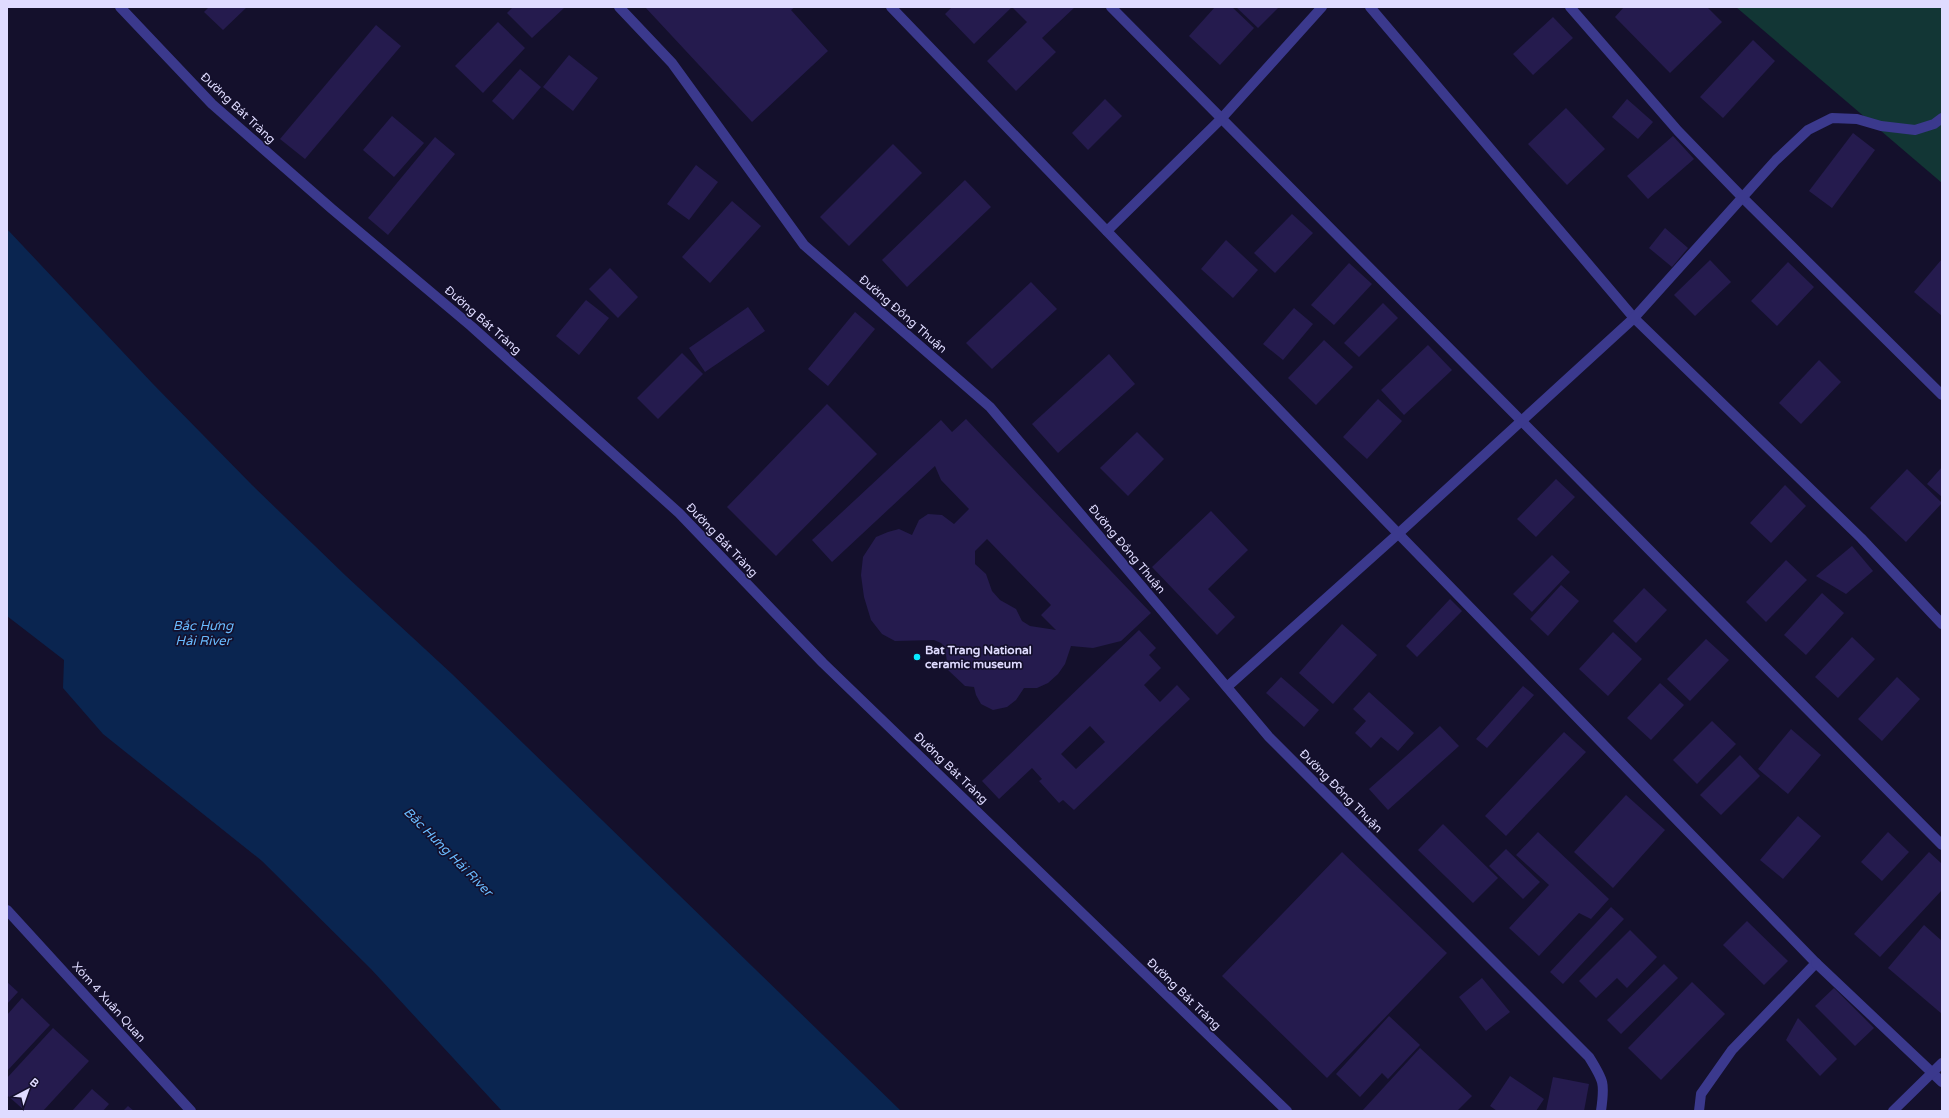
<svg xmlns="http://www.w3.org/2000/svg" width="1949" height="1118" font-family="'Varela Round',sans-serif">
  <rect width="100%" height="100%" fill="#14102c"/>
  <polygon fill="#123635" points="1736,7 1942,7 1942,183"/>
  <polygon fill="#0a2550" points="7,229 153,384 252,485 346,576 452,674 901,1111 502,1111 371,969 262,861 103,734 63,688 64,660 7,616"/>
  <g fill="#251b4e" fill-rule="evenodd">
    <polygon points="209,7 247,7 223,30 204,12"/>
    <polygon points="513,7 565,7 532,38 507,13"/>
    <polygon points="645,7 795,7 791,10 828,51 752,122"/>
    <polygon points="952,7 1075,7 1042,38 1056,52 1016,91 987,61 1027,22 1012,7 974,44 945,14"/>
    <polygon points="1215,7 1232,7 1254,28 1220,65 1189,36"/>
    <polygon points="1236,7 1279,7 1258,28"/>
    <polygon points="1624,7 1707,7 1722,22 1670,73 1615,17"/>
    <polygon points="1553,17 1573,38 1533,75 1513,54"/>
    <polygon points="498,22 525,48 483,93 455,66"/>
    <polygon points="376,25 401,46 305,159 280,139"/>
    <polygon points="1753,40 1775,61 1723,118 1700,97"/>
    <polygon points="569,55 598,78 573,111 543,87"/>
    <polygon points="520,69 541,87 513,120 492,101"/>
    <polygon points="1105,99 1122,116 1088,150 1072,133"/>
    <polygon points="1627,99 1653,122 1638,139 1612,117"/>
    <polygon points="1566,108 1605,149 1567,185 1528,144"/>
    <polygon points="392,116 424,143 394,177 363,150"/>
    <polygon points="1853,133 1875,150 1832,208 1809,191"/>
    <polygon points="1673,136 1694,159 1648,199 1627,176"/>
    <polygon points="435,137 455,154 388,235 368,218"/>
    <polygon points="893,144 922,173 849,246 820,217"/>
    <polygon points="696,165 718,182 689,220 667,204"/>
    <polygon points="965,180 991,207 907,287 882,260"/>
    <polygon points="732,201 761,226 710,283 682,257"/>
    <polygon points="1292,214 1313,233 1275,273 1254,253"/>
    <polygon points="1665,228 1688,248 1672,267 1649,248"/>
    <polygon points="1226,240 1258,270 1233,298 1201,269"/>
    <polygon points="1942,259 1942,316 1914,292"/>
    <polygon points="1710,260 1731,282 1695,316 1674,295"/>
    <polygon points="1788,262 1814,287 1777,326 1751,301"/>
    <polygon points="1349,263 1372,284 1334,325 1311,305"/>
    <polygon points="610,268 638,297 618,318 589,289"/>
    <polygon points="1031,282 1057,309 992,369 966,343"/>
    <polygon points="586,300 609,318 579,355 556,336"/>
    <polygon points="1383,303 1398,318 1359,357 1344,343"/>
    <polygon points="748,307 765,331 705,372 689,348"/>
    <polygon points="1294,308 1313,324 1283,360 1263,344"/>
    <polygon points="855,312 875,329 828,386 808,369"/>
    <polygon points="1324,340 1353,367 1316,405 1288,378"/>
    <polygon points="1428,345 1452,370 1404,415 1381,390"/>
    <polygon points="682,353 703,374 658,419 637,398"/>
    <polygon points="1109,354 1135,384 1058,453 1032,424"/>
    <polygon points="1819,360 1841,382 1801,424 1779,403"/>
    <polygon points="1378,399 1402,421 1367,459 1343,437"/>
    <polygon points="827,404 877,454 776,556 727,507"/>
    <path d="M966,419l185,194 -30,28 -28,7 -22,-2 -6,18 -7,10 -10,9 -11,5h-13l-8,12 -9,7 -14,3 -12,-6 -5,-9 -2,-8 -9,-1 -17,-16 -3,-23 -4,-4 -7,-3 -39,1 -13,-7 -11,-14 -7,-23 -3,-22 2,-18 13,-20 12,-5 11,-3 13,6 7,-15 9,-6 14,1 12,9 15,-15 -28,-29 -6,-14 -103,96 -20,-22 129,-120 11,12zM987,539l64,66 -10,10 15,15 -26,-4 -8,-5 -6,-12 -16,-9 -8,-9 -6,-17 -11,-10v-13z"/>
    <polygon points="1137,432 1164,459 1128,496 1100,468"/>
    <polygon points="1942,467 1942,497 1927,484"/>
    <polygon points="1907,469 1942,503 1906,542 1870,508"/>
    <polygon points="1556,479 1575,497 1536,537 1517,519"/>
    <polygon points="1785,485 1806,506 1771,543 1750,523"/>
    <polygon points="1211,511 1248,550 1208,589 1235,617 1217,635 1152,567"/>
    <polygon points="1852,546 1873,571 1846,594 1816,576"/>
    <polygon points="1552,555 1570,572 1532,612 1513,594"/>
    <polygon points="1786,560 1807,580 1766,622 1746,602"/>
    <polygon points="1561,585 1579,601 1548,636 1530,619"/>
    <polygon points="1644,588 1667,610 1636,643 1613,621"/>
    <polygon points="1822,593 1844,613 1806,655 1784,635"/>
    <polygon points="1450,599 1462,611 1417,657 1406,646"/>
    <polygon points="1342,624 1377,655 1333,704 1299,673"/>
    <path d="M1139,630l17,18 -7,7 12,13 -17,17 16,17 17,-17 13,14 -116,111 -11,-10 -4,3 -20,-22 3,-2 -10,-11 -33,31 -17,-18zM1090,726l15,16 -29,27 -15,-15z"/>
    <polygon points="1613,632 1642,659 1608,696 1579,669"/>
    <polygon points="1852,637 1875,659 1838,698 1815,677"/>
    <polygon points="1706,639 1729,660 1690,701 1667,679"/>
    <polygon points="1281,677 1319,710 1304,727 1266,693"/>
    <polygon points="1897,677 1920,699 1882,741 1858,719"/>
    <polygon points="1660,683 1684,705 1651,740 1627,718"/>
    <polygon points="1523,686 1534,695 1487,748 1476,739"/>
    <polygon points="1369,692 1414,733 1398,751 1381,737 1371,748 1355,733 1366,721 1353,709"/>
    <polygon points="1712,721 1736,744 1697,784 1673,760"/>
    <polygon points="1440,726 1459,746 1388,810 1369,789"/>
    <polygon points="1791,729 1821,755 1788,794 1758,769"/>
    <polygon points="1564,732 1586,752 1506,836 1485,816"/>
    <polygon points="1740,755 1760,776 1721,815 1700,795"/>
    <polygon points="1626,795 1665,830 1613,888 1574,852"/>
    <polygon points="1798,816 1821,836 1783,879 1760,860"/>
    <polygon points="1443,824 1498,878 1473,903 1418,850"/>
    <polygon points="1538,832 1609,899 1591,919 1579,913 1539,956 1509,928 1549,885 1516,855"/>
    <polygon points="1888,832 1909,852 1882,881 1861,862"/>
    <polygon points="1506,849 1540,882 1523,899 1489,866"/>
    <polygon points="1342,852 1447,953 1327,1078 1222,976"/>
    <polygon points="1929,852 1942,864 1942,890 1880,957 1854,934"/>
    <polygon points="1611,907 1624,919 1563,984 1550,972"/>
    <polygon points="1747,921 1788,961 1764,985 1723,945"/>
    <polygon points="1924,925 1942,941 1942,1014 1888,968"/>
    <polygon points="1630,930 1657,957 1627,988 1617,978 1596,998 1579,981"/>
    <polygon points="1664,964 1678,978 1621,1034 1607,1020"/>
    <polygon points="1482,978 1510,1012 1486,1031 1459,997"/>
    <polygon points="7,982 18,992 7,1004"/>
    <polygon points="1692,982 1725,1014 1661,1080 1628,1048"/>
    <polygon points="1834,988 1874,1028 1855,1046 1815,1006"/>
    <polygon points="22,998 50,1025 7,1071 7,1015"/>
    <polygon points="1389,1016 1420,1045 1388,1079 1382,1073 1360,1097 1336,1074"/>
    <polygon points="1798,1018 1837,1059 1820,1076 1786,1040"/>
    <polygon points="53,1028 89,1061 43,1111 25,1111 7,1095 7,1078"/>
    <polygon points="1420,1048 1472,1096 1457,1111 1362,1111"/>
    <polygon points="1510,1076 1544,1099 1536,1111 1497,1111 1490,1106"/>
    <polygon points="1553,1077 1589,1084 1584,1111 1546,1111"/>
    <polygon points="92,1089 109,1104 103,1111 72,1111"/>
    <polygon points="128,1106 134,1111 123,1111"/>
  </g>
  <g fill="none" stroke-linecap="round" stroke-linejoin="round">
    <g stroke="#3b398d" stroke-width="10">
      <polyline points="120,7 212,104 332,209 471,326 679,513 823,663 1287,1111"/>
      <path d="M619,7l53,56 132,182 186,162 279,330 320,320c15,24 16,26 12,54"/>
      <polyline points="891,7 1386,521 1816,963 1732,1050 1701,1094 1699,1111"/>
      <polyline points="1111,7 1942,845"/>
      <polyline points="1370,7 1634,318 1861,538 1942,624"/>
      <polyline points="1570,7 1678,131 1742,197 1942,395"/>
      <polyline points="1107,231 1221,119 1322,7"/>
      <polyline points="1227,687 1399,533 1634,318 1776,160 1808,130 1832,118 1857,119 1881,126 1915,130 1934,124 1942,118"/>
      <polyline points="7,910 191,1111"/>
      <polyline points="1816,963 1942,1082"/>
      <polyline points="1893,1111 1942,1063"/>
    </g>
  </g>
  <circle fill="#07e9ff" stroke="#14102c" stroke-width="1.5" cx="917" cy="657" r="4"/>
  <g text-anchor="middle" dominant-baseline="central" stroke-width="3.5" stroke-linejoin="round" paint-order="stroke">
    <g font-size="12" fill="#dfdbff" stroke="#14102c">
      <text transform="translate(238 108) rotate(43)">Đường Bát Tràng</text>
      <text transform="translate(903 314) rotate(41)">Đường Đồng Thuận</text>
      <text transform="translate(483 320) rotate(41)">Đường Bát Tràng</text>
      <text transform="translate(722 540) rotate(46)">Đường Bát Tràng</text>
      <text transform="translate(1127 549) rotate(50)">Đường Đồng Thuận</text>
      <text transform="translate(951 768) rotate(44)">Đường Bát Tràng</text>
      <text transform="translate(1341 791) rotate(45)">Đường Đồng Thuận</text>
      <text transform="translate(1184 994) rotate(44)">Đường Bát Tràng</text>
      <text transform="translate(109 1002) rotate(48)">Xóm 4 Xuân Quan</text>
    </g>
    <g font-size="12" font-weight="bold" fill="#dfdbff" stroke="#14102c" text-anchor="start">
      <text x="925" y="650">Bat Trang National<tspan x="925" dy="14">ceramic museum</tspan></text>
    </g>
    <g font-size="13" font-style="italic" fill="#69bbff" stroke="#14102c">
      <text x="203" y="626">Bắc Hưng<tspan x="203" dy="15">Hải River</tspan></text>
      <text transform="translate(448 852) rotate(45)">Bắc Hưng Hải River</text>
    </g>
  </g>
  <rect width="1949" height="1118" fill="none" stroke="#dfdbff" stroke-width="16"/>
  <g transform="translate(28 1090) rotate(41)" stroke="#14102c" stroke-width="3" paint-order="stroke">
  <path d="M0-3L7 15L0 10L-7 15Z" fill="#dfdbff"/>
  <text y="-6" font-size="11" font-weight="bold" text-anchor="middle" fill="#dfdbff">B</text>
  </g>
</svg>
